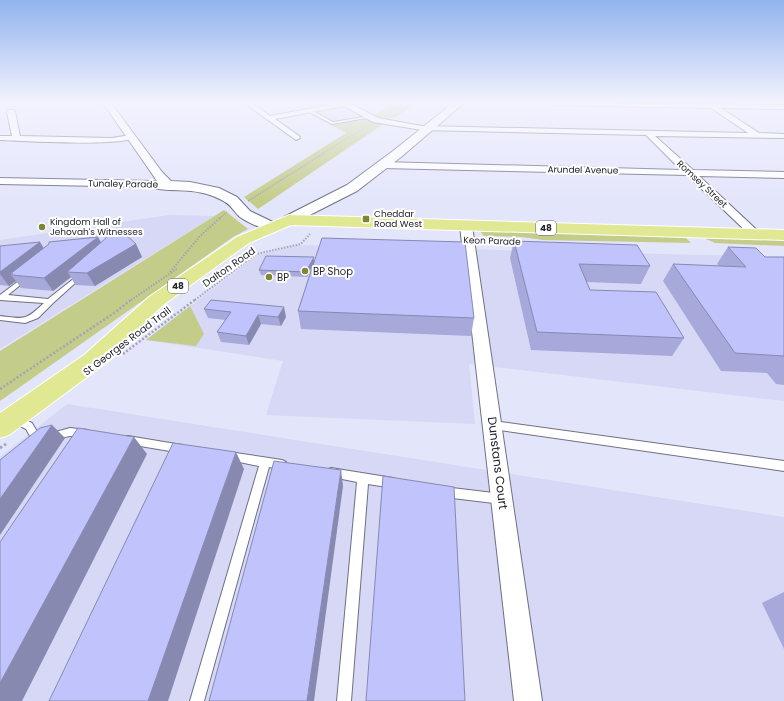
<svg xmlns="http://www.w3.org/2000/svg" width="784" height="701" font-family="Poppins,sans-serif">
  <rect width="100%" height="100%" fill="#e3e5fb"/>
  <g fill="#d6d8f5">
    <polygon points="344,107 348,108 367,118 331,125 311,113"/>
    <polygon points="169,215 214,216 0,349 0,240"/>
    <polygon points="298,245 784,257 784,401 469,364 475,424 266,415 283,361 146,340 257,255"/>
    <polygon points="67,404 784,517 784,701 0,701 0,457"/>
  </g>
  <g fill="#c4cc89">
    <path d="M394,103h22c-17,11 -22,21 -43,13z"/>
    <polygon points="363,119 382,125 258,209 244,197 346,133 331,125"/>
    <polygon points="224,210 248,229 233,237 0,401 0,351"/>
    <polygon points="480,231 624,234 686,238 691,243 543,240 522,237 484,236"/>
    <polygon points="707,237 784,239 784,246 715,243 706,239"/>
    <polygon points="190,306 204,334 196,346 146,340"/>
  </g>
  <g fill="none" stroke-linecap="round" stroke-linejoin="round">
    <g stroke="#6e7083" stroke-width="2">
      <g id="service">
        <polygon points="309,110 311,110 333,122 370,116 372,117 332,124 309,112"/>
        <path d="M81,273l2,1v2l-30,27 -15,15 -13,5 -25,-3v-4c25,3 25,5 44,-13l-44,-3v-5l24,-18h4l1,1 -21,17 40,4z"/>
        <polygon points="15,415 32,423 43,442 41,445 38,446 35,445 26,429 12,422 10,419 12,416"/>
        <polygon points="493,421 784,461 784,471 493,429 490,428 488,425 490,422"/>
        <path d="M70,428l18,2 2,3 -2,3c-5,2 -11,0 -17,0 -8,0 -16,7 -23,4l-2,-3 2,-3z"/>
        <polygon points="128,436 182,445 185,446 187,449 185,452 182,453 128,444 125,443 123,440 125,437"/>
        <polygon points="229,452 282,460 286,462 287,465 286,468 282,470 269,467 204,701 190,701 259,466 225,459 224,456 225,453"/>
        <polygon points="331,468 393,478 397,480 398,483 397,486 393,488 368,484 351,701 337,701 357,482 327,476 326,473 327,470"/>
        <polygon points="444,487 502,494 506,495 507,499 506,503 502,504 444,497 440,496 439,492 440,488"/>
      </g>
    </g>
    <g stroke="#6e7083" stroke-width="2">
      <g id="minor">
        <polygon points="244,103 252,103 270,116 340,103 349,103 378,118 422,126 748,133 711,108 554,105 551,103 784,105 784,109 721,108 759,133 784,134 784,138 655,136 693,170 784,172 784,178 699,176 759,232 761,234 759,236 751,236 687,175 382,168 377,165 382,162 681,170 646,135 422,130 373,122 344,106 275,119 299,136 300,138 296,140"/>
        <path d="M8,110h6l1,2 5,24 92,2 19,-3 4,2c-11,10 -114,4 -135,3v-4h12l-5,-24z"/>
        <polygon points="0,178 152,181 157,184 152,187 0,184"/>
        <polygon points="466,223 470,224 472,226 542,701 514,701 460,226 462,224"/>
      </g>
    </g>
    <g stroke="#6e7083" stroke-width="2">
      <path id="tertiary" d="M103,103h8l51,69 9,9 19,1 29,6 18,9 13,14 27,13 2,3 -2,3c-9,2 -29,-7 -37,-13 -5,-4 -9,-12 -15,-15 -28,-17 -49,-8 -77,-15l-2,-3 2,-3h9z"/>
    </g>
    <g stroke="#6e7083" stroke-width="2">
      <polygon id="secondary" points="453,103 464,103 401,157 357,191 294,223 289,225 284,223 281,220 284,217 347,185 393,151"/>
    </g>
    <g stroke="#fff" stroke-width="2">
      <polygon id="primary" points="289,215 784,230 784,240 291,225 249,243 163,305 116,350 114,357 9,435 0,438 0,413 84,355 149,297 237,237"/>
    </g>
    <g stroke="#a2a3b5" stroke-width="1" stroke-dasharray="1 1" stroke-linecap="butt">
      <polyline points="387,114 403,103"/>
      <polyline points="322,154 367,126"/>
    </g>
    <g stroke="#a2a3b5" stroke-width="1.5" stroke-dasharray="1 1" stroke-linecap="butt">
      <polyline points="248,201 324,153"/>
      <polyline points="220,218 227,212"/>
    </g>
    <g stroke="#a2a3b5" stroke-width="2" stroke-dasharray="1.5 1.5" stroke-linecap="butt">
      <polyline points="170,272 200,236 221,217"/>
      <polyline points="131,300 178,268"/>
      <polyline points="195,300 256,254 301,244 310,234"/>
    </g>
    <g stroke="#a2a3b5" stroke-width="2.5" stroke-dasharray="2 2" stroke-linecap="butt">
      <polyline points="123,354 196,299"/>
      <polyline points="0,389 114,313 132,299"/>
    </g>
    <polyline stroke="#a2a3b5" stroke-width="3" stroke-dasharray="2.5 2.5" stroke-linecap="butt" points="0,448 6,444"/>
    <use href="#service" fill="#fff" fill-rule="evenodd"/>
    <use href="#minor" fill="#fff" fill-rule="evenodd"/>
    <use href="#tertiary" fill="#fff" fill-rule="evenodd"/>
    <use href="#secondary" fill="#fff" fill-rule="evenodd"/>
    <use href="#primary" fill="#e1e893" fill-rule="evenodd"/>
  </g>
  <g fill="#a6a9d9">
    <polygon points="514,241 650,266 641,284 586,282 590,290 684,338 672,356 531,350 510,258"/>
    <polygon points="101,243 136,244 142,257 95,286 75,285 71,277 53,291 21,288 16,281 9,286 0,285 0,246 43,248"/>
    <polygon points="728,247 765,257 784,257 784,385 776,384 767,373 721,371 663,281 673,264 719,266 717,264"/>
    <polygon points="314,261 474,318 471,336 301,329 298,311 312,266 307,277 261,275 259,270"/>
    <polygon points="204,309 286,317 281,326 261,324 249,345 221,342 217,332 226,320 208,318"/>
    <polygon points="784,592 784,649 762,603"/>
  </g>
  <g fill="#8789b0">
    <polygon points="98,237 105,249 67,272 71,277 53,291 44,278"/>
    <polygon points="40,242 48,255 13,274 10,274 16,281 9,286 0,274 0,272"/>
    <polygon points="136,244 142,257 95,286 87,273"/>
    <polygon points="314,257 314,263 307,277 306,272"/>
    <polygon points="284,307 286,317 281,326 278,317"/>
    <polygon points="258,315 261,324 249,345 246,336"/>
    <polygon points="52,425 65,438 0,535 0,499"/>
    <polygon points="134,437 147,454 22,701 0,701 0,683"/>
    <polygon points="236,452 244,469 168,701 148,701"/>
    <polygon points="341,470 343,486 314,701 307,701"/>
  </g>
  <g fill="#c1c4fc" stroke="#8789b0">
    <polygon points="122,231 136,244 87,273 67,272 106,238 107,236"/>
    <polygon points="98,237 44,278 12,275 13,274 10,274 49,244 49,242"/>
    <polygon points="322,238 465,242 474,318 298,311"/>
    <polygon points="514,241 637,245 650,266 579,264 590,290 656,292 684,338 537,332"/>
    <polygon points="40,242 0,272 0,246"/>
    <polygon points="728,247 756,248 765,257 784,257 784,356 735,353 673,264 746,267"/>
    <polygon points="266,256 314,257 306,272 259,270"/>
    <polygon points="211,300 284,307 278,317 258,315 246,336 217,332 231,312 204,309"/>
    <polygon points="52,425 0,499 0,460 40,428"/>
    <polygon points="78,428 134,437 0,683 0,542"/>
    <polygon points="173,443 236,452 148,701 49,701"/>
    <polygon points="274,461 341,470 307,701 209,701"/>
    <polygon points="383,476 454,487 465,701 366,701"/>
  </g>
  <linearGradient id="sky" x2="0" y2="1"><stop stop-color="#91b3ee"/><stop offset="0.51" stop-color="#f2f3fd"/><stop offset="1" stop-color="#f2f3fd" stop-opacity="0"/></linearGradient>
  <rect width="784" height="201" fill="url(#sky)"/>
  <g fill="#808733" stroke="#fff" stroke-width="1.5">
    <rect x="362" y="215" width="8" height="8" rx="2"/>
    <circle cx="42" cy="227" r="4"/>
    <circle cx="305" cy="271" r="4"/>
    <circle cx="269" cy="277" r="4"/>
  </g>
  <g text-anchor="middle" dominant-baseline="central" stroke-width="4" stroke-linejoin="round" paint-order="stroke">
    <g font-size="9" fill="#22232b" stroke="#fff">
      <text transform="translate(583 170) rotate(1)">Arundel Avenue</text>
      <text transform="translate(123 184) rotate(1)">Tunaley Parade</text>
      <text transform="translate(702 184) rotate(43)">Romsey Street</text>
      <text transform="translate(492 241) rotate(2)">Keon Parade</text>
    </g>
    <g font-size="9" fill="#22232b" stroke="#fff" text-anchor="start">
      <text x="374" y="214">Cheddar<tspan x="374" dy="10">Road West</tspan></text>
      <text x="50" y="222">Kingdom Hall of<tspan x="50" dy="10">Jehovah's Witnesses</tspan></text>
    </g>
    <g fill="#fff" stroke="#64656b" stroke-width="1">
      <rect x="536" y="221" width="20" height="14" rx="3"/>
      <rect x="168" y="279" width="20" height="14" rx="3"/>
    </g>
    <g font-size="9" font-weight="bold" fill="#22232b">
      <text x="546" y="228">48</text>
      <text x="178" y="286">48</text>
    </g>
    <g font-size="10" fill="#22232b" stroke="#fff">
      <text transform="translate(229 267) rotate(-35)">Dalton Road</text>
      <text transform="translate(127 341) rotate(-37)">St Georges Road Trail</text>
    </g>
    <g font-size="10" fill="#22232b" stroke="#fff" text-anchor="start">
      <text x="313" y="271">BP Shop</text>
      <text x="277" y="277">BP</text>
    </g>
    <g font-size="12" fill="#22232b" stroke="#fff">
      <text transform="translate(498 463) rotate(83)">Dunstans Court</text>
    </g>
  </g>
</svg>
